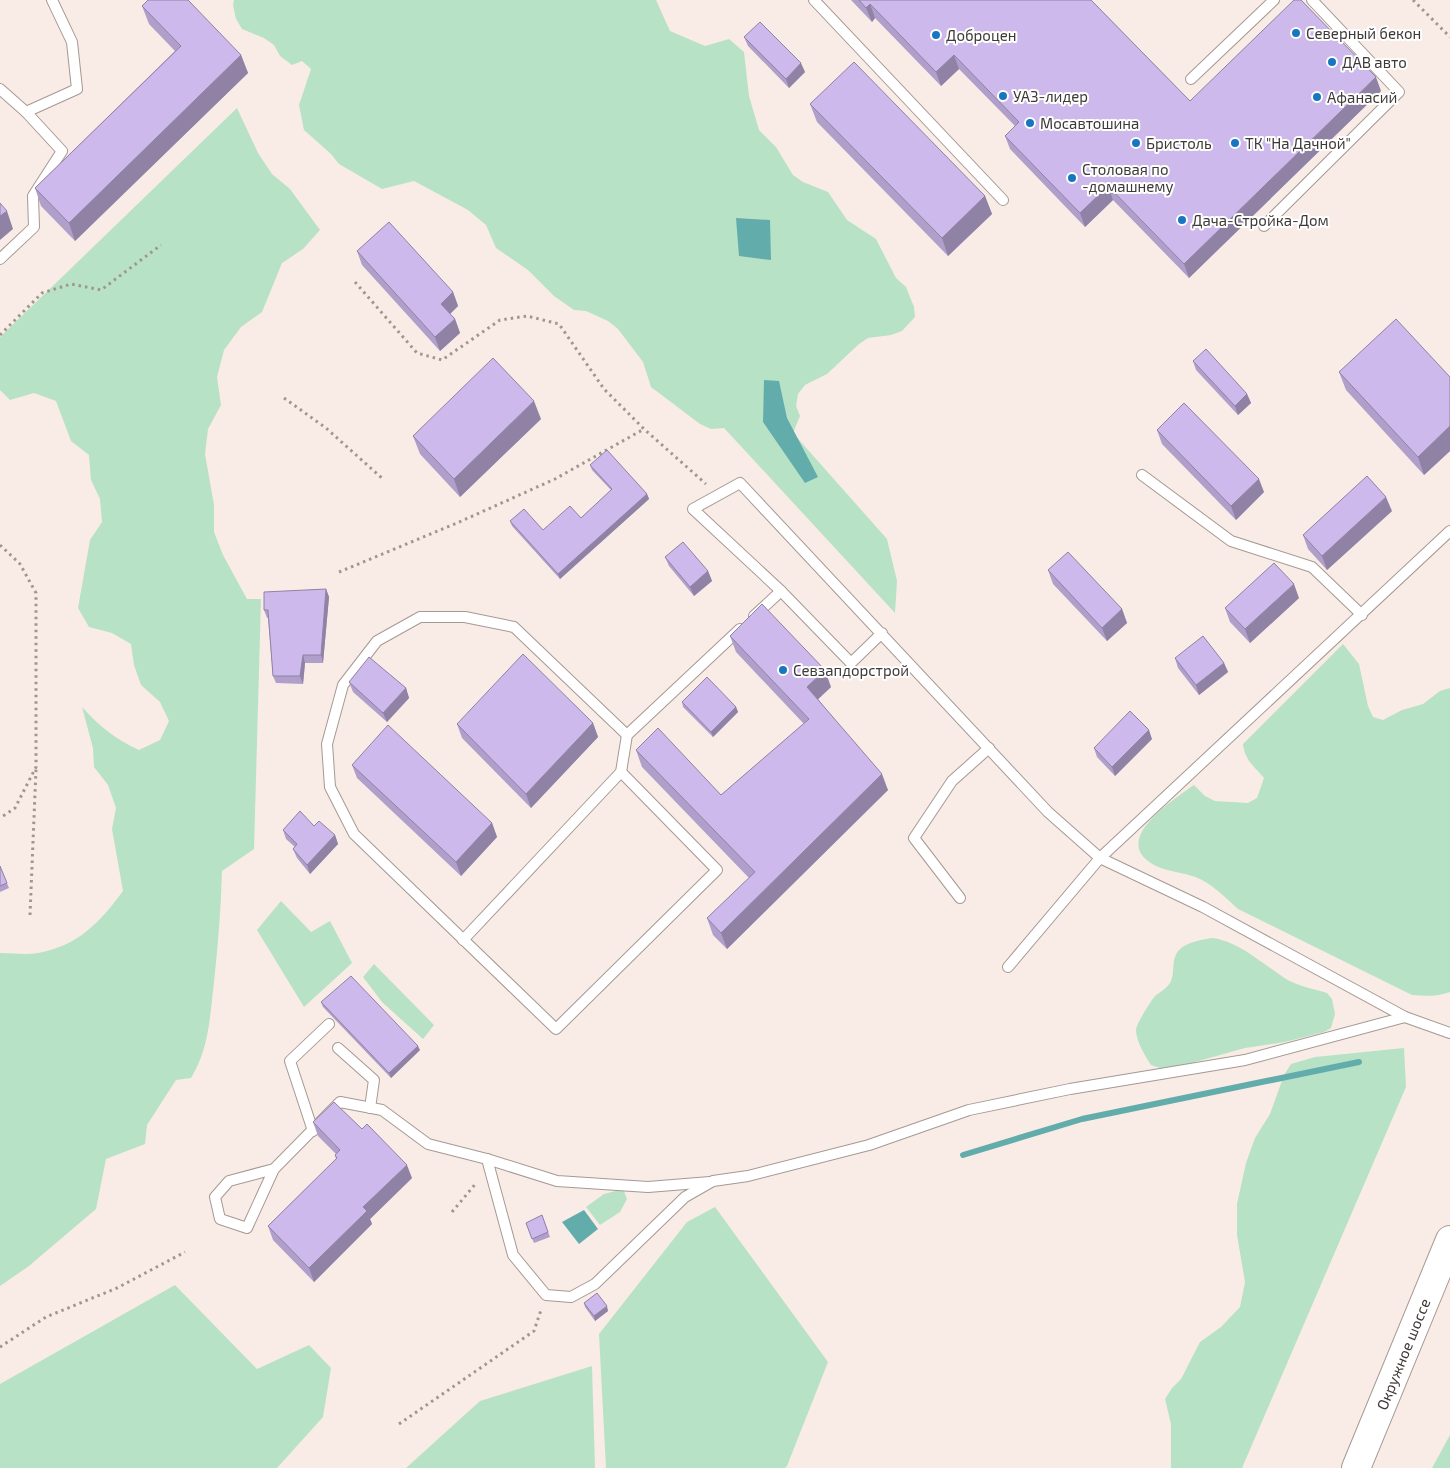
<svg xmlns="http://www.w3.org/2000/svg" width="1450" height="1468" font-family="'Exo 2',sans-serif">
  <rect width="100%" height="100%" fill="#f9ece6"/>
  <g fill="#b8e2c5">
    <polygon points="234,0 656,0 670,31 705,46 729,39 744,52 749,96 759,130 776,147 793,175 803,182 828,192 847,220 876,239 896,278 906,287 914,307 915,317 902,331 891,335 868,338 859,344 827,374 805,385 798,394 796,406 800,416 793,433 887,539 897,581 895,613 724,428 711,429 700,424 651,387 643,362 618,329 608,321 586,311 574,310 554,296 528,270 496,248 486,225 468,210 414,181 382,189 339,164 331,154 304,130 299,105 311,69 302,61 292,65 280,56 274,45 264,38 242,29 236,19 233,5"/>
    <path d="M237,108l21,45 14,21 18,15 30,41 -17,19 -21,14 -20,49 -21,15 -17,23 -7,27 4,28 -13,24 -3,25 9,51v27l9,23 24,44h14l-7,250 -32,22c-1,37 -4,74 -8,111 -4,34 -5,67 -23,96l-15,2 -29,45 -2,19 -39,15 -10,50 -67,57 -29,20v-333c13,0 26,2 38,0 40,-7 62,-31 85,-62l-11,-62 4,-21 -8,-23 -14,-18 -1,-19 -11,-41c17,19 33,32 57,43l21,-10 9,-19 -9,-19 -19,-17 -7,-20 -3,-21 -19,-11 -23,-6 -11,-19 12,-68 12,-18 -2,-23 -9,-19 -2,-25 -18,-14 -15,-40 -22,-8 -24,7 -10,-10v-53z"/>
    <path d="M1343,644l16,20 9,42 5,11 10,3 19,-10 21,-6 17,-13 10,-3v304c-13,5 -25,4 -38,3l-174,-86c-12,-11 -22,-21 -36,-29 -16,-9 -39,-7 -54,-19 -33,-25 28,-63 46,-76l11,11 10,5 33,2 9,-5 7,-20c-10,-12 -19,-17 -21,-34z"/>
    <polygon points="281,901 311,932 330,921 352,963 304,1007 257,930"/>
    <path d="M1212,938c27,3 52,27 74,41 12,7 28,10 41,14l5,6 3,15 -4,14 -7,4 -39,10 -40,6 -68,19 -17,1 -9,-3c-6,-9 -15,-24 -15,-35 0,-6 15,-29 19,-34 5,-4 11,-7 15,-13 6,-10 0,-23 9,-33 8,-8 22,-10 33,-12z"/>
    <polygon points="374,964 434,1025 423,1039 382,1002 363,977"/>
    <polygon points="1404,1048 1406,1087 1242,1468 1171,1468 1171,1424 1165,1399 1172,1388 1181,1379 1200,1342 1221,1327 1240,1307 1245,1282 1237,1235 1237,1204 1246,1163 1255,1138 1270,1114 1284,1075 1291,1064 1315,1057"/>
    <polygon points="623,1189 627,1199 620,1212 600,1225 586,1207 604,1194"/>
    <polygon points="715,1207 828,1362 787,1466 785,1468 606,1468 599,1334 687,1222"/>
    <polygon points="175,1285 257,1369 309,1345 331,1368 323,1417 277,1468 0,1468 0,1384"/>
    <polygon points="592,1366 595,1468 406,1468 480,1401"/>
    <polygon points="1450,1435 1450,1468 1432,1468"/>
  </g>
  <g fill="#63acac">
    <polygon points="736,218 770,220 771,260 739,256"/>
    <polygon points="764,380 779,381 787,418 818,477 805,483 763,422"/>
    <polygon points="584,1210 598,1229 579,1244 562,1222"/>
  </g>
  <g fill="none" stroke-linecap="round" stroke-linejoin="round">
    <polyline stroke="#63acac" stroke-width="6" points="963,1155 1082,1119 1359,1062"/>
    <g stroke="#a59993" stroke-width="12">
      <g id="lane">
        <polyline points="814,0 1003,200"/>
        <polyline points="1191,79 1274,0"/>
        <polyline points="0,89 26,112 77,89 72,42 52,0"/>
        <polyline points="1264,226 1399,92 1312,0"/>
        <polyline points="0,259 34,227 33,196 62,151 26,112"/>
        <polyline points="1142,475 1231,541 1312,567 1362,615"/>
        <polyline points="754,616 781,591"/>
        <polyline points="882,633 851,663 781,591 693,509 740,483 1048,812 1100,858 1450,531"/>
        <polyline points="621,772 717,870 556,1029 354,834 330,787 327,744 343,685 377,641 420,617 465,617 514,627 627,735"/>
        <polyline points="960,898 914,838 952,781 989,748"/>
        <polyline points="463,940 621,772 627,735 740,629"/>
        <polyline points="1008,967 1100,858 1203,907 1405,1017 1450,1033"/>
        <polyline points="338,1048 374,1080 370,1108"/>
        <polyline points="313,1131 290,1061 329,1024"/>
        <polyline points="487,1159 557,1181 648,1187 710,1182"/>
        <polyline points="274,1169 247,1228 220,1219 215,1197 229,1181 274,1169 340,1102 382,1110 428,1144 487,1159 513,1255 546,1295 571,1297 595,1284 685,1197 713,1181 748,1176 869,1145 969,1110 1070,1089 1245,1060 1405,1017"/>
      </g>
    </g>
    <g stroke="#a59993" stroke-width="30">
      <polyline id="primary" points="1356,1468 1450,1240"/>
    </g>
    <g stroke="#9f9692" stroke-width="3" stroke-dasharray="2.5 4" stroke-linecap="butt">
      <polyline points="1413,0 1450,37"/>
      <polyline points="355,282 417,353 442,360 500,320 527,316 559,324 604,389 644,429 706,484"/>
      <polyline points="0,335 42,293 71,284 101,290 161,245"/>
      <polyline points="284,398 326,428 384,480"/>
      <polyline points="0,545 20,564 36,593 36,767 15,808 0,818"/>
      <polyline points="339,572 457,523 555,479 644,429"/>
      <polyline points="30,915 36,769"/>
      <polyline points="452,1212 477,1182"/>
      <polyline points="0,1347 46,1317 117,1288 185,1252"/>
      <polyline points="399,1424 534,1331 541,1310"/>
    </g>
    <use href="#lane" stroke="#fff" stroke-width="10"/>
    <use href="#primary" stroke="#fff" stroke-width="28"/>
  </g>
  <g fill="#b09fca">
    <polygon points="851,0 1091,0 1190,101 1381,91 1189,278 1113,200 1085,227 1010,149 1005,136 1015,126 959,69 941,86 875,18 872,22"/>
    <polygon points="142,6 241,55 248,73 75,241 41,206 35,188 175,51 149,24"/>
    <polygon points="744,37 805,72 789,88 748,46"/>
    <polygon points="810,104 985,196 992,214 948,256 817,122"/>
    <polygon points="357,251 453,292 458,306 450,314 455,319 460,333 440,351 362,265"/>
    <polygon points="1193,361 1247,394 1251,403 1238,415 1196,370"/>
    <polygon points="1339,372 1450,377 1450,451 1424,475 1346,390"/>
    <polygon points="541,419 460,497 420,454 413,436"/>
    <polygon points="1157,430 1264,492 1236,520 1162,444"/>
    <polygon points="590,465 647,494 649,499 560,579 512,526 510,521 543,530 581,518 611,490 592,470"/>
    <polygon points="1392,511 1327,570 1308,549 1303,535"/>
    <polygon points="665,557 708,571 712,581 694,596 669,566"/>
    <polygon points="1048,570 1122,609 1127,623 1107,641 1053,584"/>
    <polygon points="326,589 329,597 323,663 305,663 303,684 276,683 273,676 268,618 267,618 264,610"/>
    <polygon points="1299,598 1250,643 1230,622 1225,608"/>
    <polygon points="730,636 831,687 818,699 888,790 727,949 713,935 707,918 749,878 642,767 636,750 721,795 804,724 736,652"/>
    <polygon points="1175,658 1224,663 1228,672 1199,695 1178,668"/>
    <polygon points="349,682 406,688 409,698 387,722 353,692"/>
    <polygon points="682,702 736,707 738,712 713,737 683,707"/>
    <polygon points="593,723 598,737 531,808 462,738 457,724"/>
    <polygon points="1152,739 1115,776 1097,757 1094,748"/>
    <polygon points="352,765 492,823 497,837 461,876 357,778"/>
    <polygon points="314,826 335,835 338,844 310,874 297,858 293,849 295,847 286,839 283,830"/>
    <polygon points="0,866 9,888 0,892"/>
    <polygon points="321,1002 420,1050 391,1078 323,1007"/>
    <polygon points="313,1122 412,1178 370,1219 372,1224 314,1282 273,1240 268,1226 336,1159 335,1155 336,1154 318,1136"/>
    <polygon points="542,1215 550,1237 534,1243 526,1223"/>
    <polygon points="584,1303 608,1311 595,1321 585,1307"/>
  </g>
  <g fill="#9082a4">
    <polygon points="870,4 875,18 872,22 866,8"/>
    <polygon points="241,55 248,73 75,241 69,223"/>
    <polygon points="954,55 959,69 941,86 936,72"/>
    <polygon points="801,63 805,72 789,88 786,79"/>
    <polygon points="1376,77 1381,91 1189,278 1184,264"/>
    <polygon points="1108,186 1113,200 1085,227 1080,213"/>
    <polygon points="985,196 992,214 948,256 942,238"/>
    <polygon points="7,211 13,229 0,240 0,216"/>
    <polygon points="453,292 458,306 446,318 441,304"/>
    <polygon points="455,319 460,333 440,351 435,337"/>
    <polygon points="1247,394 1251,403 1238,415 1235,406"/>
    <polygon points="534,401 541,419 460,497 454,479"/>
    <polygon points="1450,426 1450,451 1424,475 1418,457"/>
    <polygon points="1259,479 1264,492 1236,520 1231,506"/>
    <polygon points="647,494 649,499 560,579 558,574"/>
    <polygon points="1386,497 1392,511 1327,570 1322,556"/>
    <polygon points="708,571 712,581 694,596 690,587"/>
    <polygon points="1294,584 1299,598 1250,643 1245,629"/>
    <polygon points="326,589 329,597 323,663 321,655"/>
    <polygon points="1122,609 1127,623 1107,641 1102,628"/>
    <polygon points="303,655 305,663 303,684 300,676"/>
    <polygon points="1224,663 1228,672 1199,695 1196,685"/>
    <polygon points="825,670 831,687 813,704 807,687"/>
    <polygon points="406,688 409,698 387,722 383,713"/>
    <polygon points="736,707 738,712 713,737 711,732"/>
    <polygon points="593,723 598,737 531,808 526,794"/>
    <polygon points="1149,730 1152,739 1115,776 1112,767"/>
    <polygon points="882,774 888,790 727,949 721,933"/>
    <polygon points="492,823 497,837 461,876 456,862"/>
    <polygon points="335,835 338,844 310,874 307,865"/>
    <polygon points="418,1046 420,1050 391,1078 389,1073"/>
    <polygon points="407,1165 412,1178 370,1219 372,1224 314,1282 309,1268 363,1207"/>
    <polygon points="607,1306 608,1311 595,1321 594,1316"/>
  </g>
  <g fill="#cdb9eb" stroke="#9082a4">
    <polygon points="148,0 188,0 241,55 69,223 35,188 181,46 142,6"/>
    <polygon points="859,0 1091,0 1190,101 1294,0 1301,0 1376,77 1184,264 1108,186 1080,213 1005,136 1019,122 954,55 936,72 870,4 866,8"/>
    <polygon points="760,22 801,63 786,79 744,37"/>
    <polygon points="854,62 985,196 942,238 810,104"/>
    <polygon points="0,203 7,211 0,216"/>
    <polygon points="389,222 453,292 441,304 455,319 435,337 357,251"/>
    <polygon points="1396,319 1450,377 1450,426 1418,457 1339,372"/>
    <polygon points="1206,349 1247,394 1235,406 1193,361"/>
    <polygon points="493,358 534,401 454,479 413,436"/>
    <polygon points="1184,403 1259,479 1231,506 1157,430"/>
    <polygon points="607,450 647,494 558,574 510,521 524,509 543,530 570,506 581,518 612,489 590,465"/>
    <polygon points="1367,476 1386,497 1322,556 1303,535"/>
    <polygon points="683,542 708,571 690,587 665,557"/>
    <polygon points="1068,552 1122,609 1102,628 1048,570"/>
    <polygon points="1274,563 1294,584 1245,629 1225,608"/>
    <polygon points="326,589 321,655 303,655 300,676 273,676 268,610 264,610 264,592"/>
    <polygon points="762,604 825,670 807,687 882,774 721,933 707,918 755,872 636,750 658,728 721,795 809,719 730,636"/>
    <polygon points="1203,636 1224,663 1196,685 1175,658"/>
    <polygon points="523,654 593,723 526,794 457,724"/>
    <polygon points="369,657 406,688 383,713 349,682"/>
    <polygon points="707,677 736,707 711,732 682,702"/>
    <polygon points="1130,711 1149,730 1112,767 1094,748"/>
    <polygon points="388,725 492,823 456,862 352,765"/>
    <polygon points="300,811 314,826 319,821 335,835 307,865 293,849 297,844 283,830"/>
    <polygon points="0,866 7,883 0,886"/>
    <polygon points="351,976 418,1046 389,1073 321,1002"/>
    <polygon points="334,1102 362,1129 367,1124 407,1165 363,1207 367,1211 309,1268 268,1226 337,1158 335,1155 340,1150 313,1122"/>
    <polygon points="542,1215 548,1232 532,1239 526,1223"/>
    <polygon points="597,1293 607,1306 594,1316 584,1303"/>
  </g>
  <g fill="#1775c1" stroke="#fff" stroke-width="2">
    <circle cx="1296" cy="33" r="5"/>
    <circle cx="936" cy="35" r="5"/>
    <circle cx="1332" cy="62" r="5"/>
    <circle cx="1003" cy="96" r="5"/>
    <circle cx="1317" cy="97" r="5"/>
    <circle cx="1030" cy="123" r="5"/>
    <circle cx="1136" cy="143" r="5"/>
    <circle cx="1235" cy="143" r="5"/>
    <circle cx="1072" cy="178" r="5"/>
    <circle cx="1182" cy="220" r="5"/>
    <circle cx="783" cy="670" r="5"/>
  </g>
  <g text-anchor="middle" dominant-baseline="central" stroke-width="4" stroke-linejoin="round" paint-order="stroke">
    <g font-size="15" fill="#3e3937" stroke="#fff" text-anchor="start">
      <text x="1306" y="33">Северный бекон</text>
      <text x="946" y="35">Доброцен</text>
      <text x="1342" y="62">ДАВ авто</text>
      <text x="1013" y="96">УАЗ-лидер</text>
      <text x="1327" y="97">Афанасий</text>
      <text x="1040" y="123">Мосавтошина</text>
      <text x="1146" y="143">Бристоль</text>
      <text x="1245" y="143">ТК "На Дачной"</text>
      <text x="1082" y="169">Столовая по<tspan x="1082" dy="17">-домашнему</tspan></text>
      <text x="1192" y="220">Дача-Стройка-Дом</text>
      <text x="793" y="670">Севзапдорстрой</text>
    </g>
    <g font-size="15" fill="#3e3937" stroke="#fff">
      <text transform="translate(1403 1354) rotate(-68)">Окружное шоссе</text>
    </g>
  </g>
</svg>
